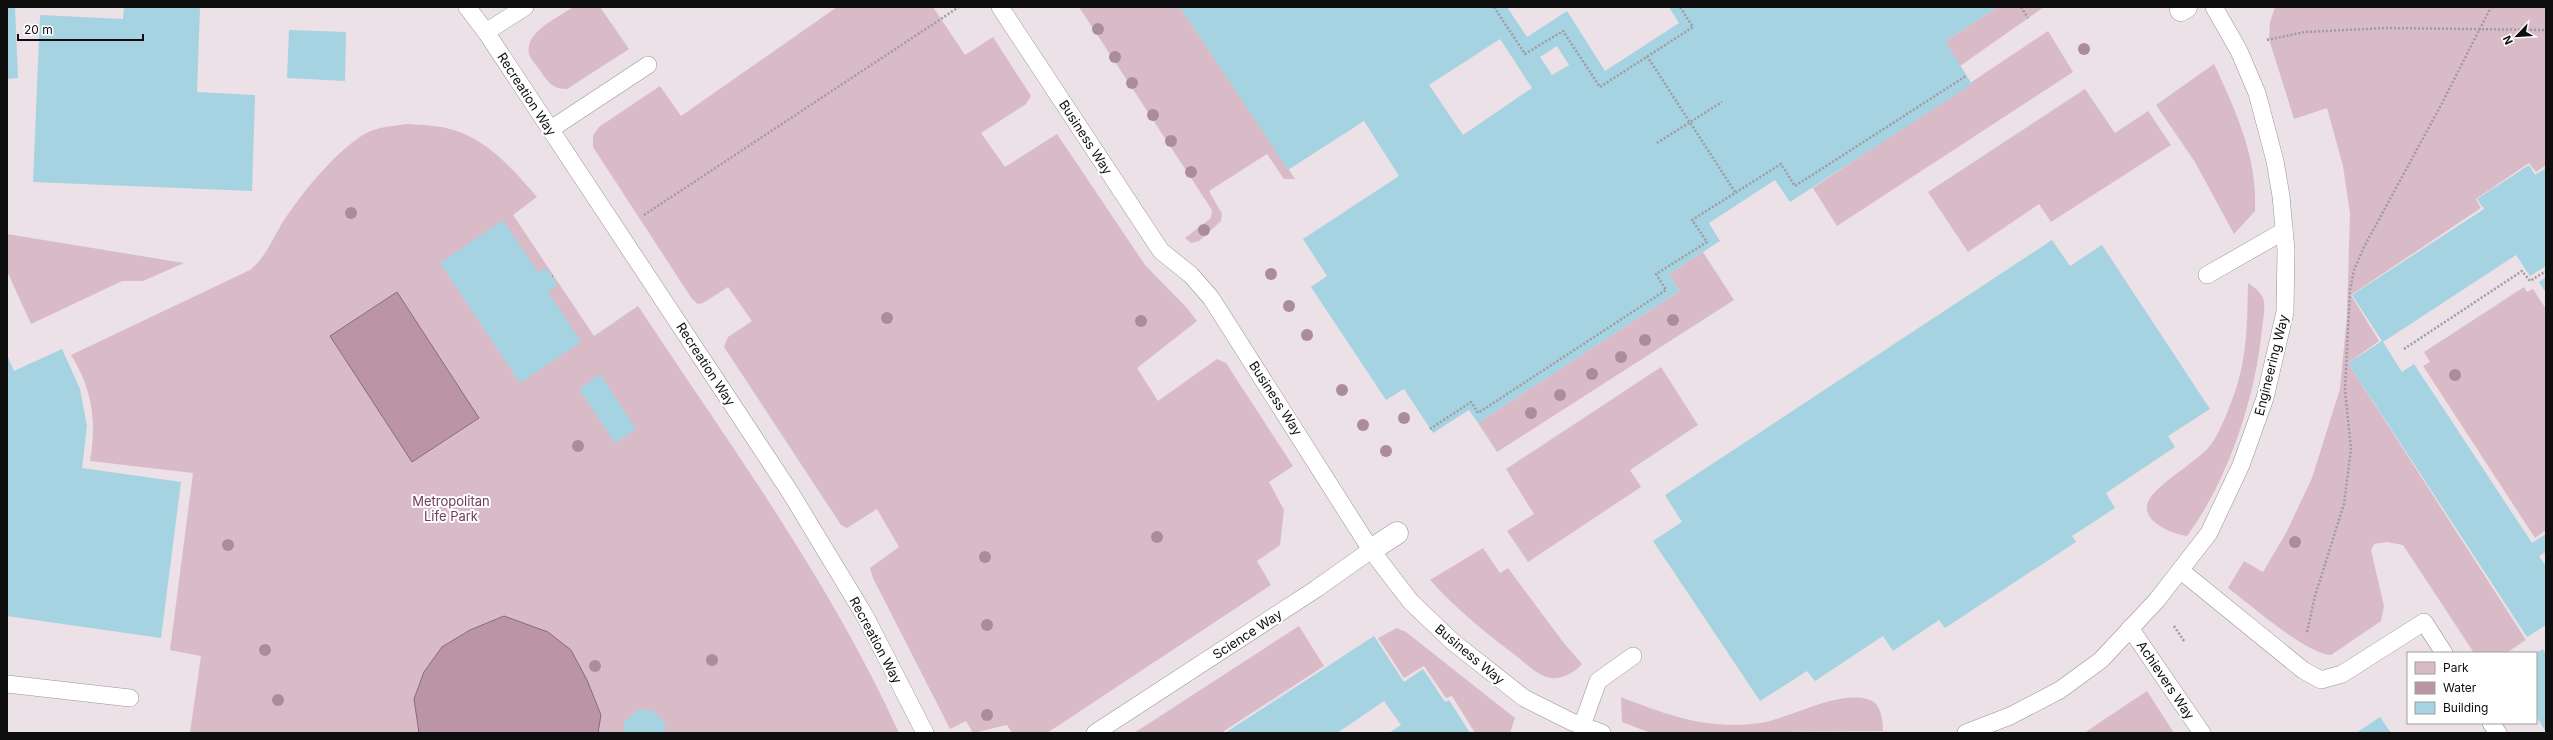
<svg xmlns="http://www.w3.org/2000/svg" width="2553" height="740" font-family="Inter,sans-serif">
  <rect width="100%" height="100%" fill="#f3f0f1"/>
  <path fill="#ece1e6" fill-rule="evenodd" d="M7,7h2539v726h-2539zM2408,653h128v70h-128z"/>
  <g fill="#d9bbc8">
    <path d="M573,7h27l29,42 -62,40c-14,0 -18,-6 -26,-17 -3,-5 -10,-12 -12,-18 -5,-22 30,-37 44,-47z"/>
    <polygon points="837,7 933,7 965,55 993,37 1031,96 1026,104 981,133 1005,167 1057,134 1145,265 1186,307 1197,321 1137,368 1158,401 1217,359 1226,363 1293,466 1269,482 1284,510 1280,545 1257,561 1271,585 1047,733 1012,733 1007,725 973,733 966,721 950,729 873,578 870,568 899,547 877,509 847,528 841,525 724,347 728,337 752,321 728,287 703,303 698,304 692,299 593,147 593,136 599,127 660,86 681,116"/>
    <polygon points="1079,7 1180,7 1295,179 1284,179 1267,154 1209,191 1222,214 1221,221 1199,241 1191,243 1185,238 1211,218 1212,210"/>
    <polygon points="1998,7 2044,7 1960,66 1945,41"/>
    <path d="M2275,7h271v158l-10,7 -7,-9 -53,36 5,9 -130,87 28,46 -31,22 178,277 -20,13h-32l-71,-108 -16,-3 -13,2 -3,6 13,56 -3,15 -50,34c-25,-1 -80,-50 -103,-67l16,-27 19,11 23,-39 26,-55 28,-89 7,-74 3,-102 -7,-47 -16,-58 -33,11 -25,-80 1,-17z"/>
    <polygon points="2048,31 2073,72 1837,226 1813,188"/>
    <path d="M2214,64c22,47 44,95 41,147l-21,23 -39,-72 -39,-57z"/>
    <polygon points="2085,89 2115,133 2148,111 2171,145 2051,222 2039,204 1968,252 1928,192"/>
    <path d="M407,124c14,1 30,1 43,5 36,9 64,41 87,68l-24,18 81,121 44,-30c92,139 192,275 261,427h-709l11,-77 -31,-6 23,-177 -103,-12c7,-39 2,-73 -19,-106l179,-85c15,-12 21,-28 31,-45 19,-30 52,-71 82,-90 12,-8 30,-9 44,-11z"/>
    <polygon points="7,234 184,263 143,281 122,281 31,324 7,271"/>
    <polygon points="1703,252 1734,300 1497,452 1478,423 1679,291 1669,274"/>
    <path d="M2248,283c6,4 12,8 15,15 3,9 0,21 -1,30 -6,68 -34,153 -75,208 -14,-2 -43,-13 -40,-31 3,-17 48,-42 61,-57 8,-9 14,-23 19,-35 20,-47 20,-79 21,-130z"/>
    <polygon points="2524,287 2527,292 2533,289 2546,309 2546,530 2535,538 2423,366 2430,362 2424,352"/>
    <polygon points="1661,367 1698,425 1630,470 1641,487 1528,562 1507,531 1534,514 1506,469"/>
    <path d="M1483,548l17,25 8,-5 55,74 19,22c-7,8 -20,16 -32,14 -11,-2 -23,-13 -31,-20 -32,-24 -62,-48 -89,-78z"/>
    <polygon points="1299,626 1324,666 1221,733 1134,733"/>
    <polygon points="1397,628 1406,632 1515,718 1510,733 1475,733 1452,696 1446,698 1424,666 1404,678 1378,638"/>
    <polygon points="2147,691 2174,733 2084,733"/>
    <path d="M1621,697c48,19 88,33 139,26 32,-5 75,-32 107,-24 14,3 16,20 16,32l-232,2 -29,-11z"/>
  </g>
  <g fill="#bb94a6" stroke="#876c78">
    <polygon points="397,292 479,418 412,462 330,336"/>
    <polygon points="504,616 548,632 571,650 587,680 601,715 598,733 419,733 414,699 424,672 442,647 470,630"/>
  </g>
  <g fill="#a5d3e1" fill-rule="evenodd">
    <polygon points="7,7 15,7 18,78 7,79"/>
    <polygon points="124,7 200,7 197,92 255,95 252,191 33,182 40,15 123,19"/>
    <path d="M1180,7h327l20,30 40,-26 38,60 74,-48 -10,-16h329l-53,34 27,43 -182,118 -15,-22 -66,43 11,18 -51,33 10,17 -201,132 -9,-13 -36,23 -29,-44 -18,11 -75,-113 16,-11 -24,-37 96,-63 -35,-55 -76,49zM1500,39l32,49 -69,47 -34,-50zM1557,46l12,19 -17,10 -12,-18z"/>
    <polygon points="289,30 346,32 345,81 287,78"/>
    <polygon points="2529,165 2535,175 2546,168 2546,266 2530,276 2516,255 2383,342 2402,372 2414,364 2532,543 2546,534 2546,552 2539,556 2546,566 2546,625 2527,637 2348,363 2382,341 2352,295 2484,209 2477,199"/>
    <polygon points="503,220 538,272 546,268 558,285 548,292 581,342 520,383 440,263"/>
    <polygon points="2052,240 2070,266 2102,245 2210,409 2168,436 2175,447 2106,493 2115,508 2072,536 2076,542 1945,628 1939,620 1893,651 1883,636 1815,681 1807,671 1760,701 1653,541 1682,522 1665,495"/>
    <polygon points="2546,277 2546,293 2539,282"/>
    <polygon points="62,349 80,389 87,426 82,468 181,482 161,638 7,616 7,355 14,371"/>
    <polygon points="600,374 636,429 615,443 579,389"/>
    <polygon points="1374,636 1404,682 1423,669 1445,702 1449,700 1470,733 1389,733 1401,725 1384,701 1337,733 1225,733"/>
    <polygon points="2543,649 2546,654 2546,732 2536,716 2536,653"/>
    <polygon points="640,709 654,711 665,724 665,733 624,733 624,721"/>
    <polygon points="2380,717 2391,733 2356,733"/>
  </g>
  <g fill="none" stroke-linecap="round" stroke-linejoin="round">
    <g stroke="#979495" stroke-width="18">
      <g id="service">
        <polyline points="467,7 486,32 790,492 865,616 925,733"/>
        <polyline points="1000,7 1161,251 1191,275 1211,298 1371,550 1411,602 1453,642 1524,698 1572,722 1602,733"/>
        <polyline points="486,32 525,7"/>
        <polyline points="551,129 648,65"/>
        <polyline points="2207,275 2284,231"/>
        <polyline points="2180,570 2303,670 2321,680 2342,674 2424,622 2444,653"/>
        <polyline points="2130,628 2202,733"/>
        <polyline points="7,684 130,698"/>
        <polyline points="2491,723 2498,733"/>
        <polyline points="1582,726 1598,681 1633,656"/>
        <polyline points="1095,733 1316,589 1371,550"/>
        <polyline points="1966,733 2010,716 2060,690 2101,660 2157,600 2209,533 2241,465 2265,398 2285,312 2286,250 2281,196 2275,161 2257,93 2239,51 2214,7"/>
      </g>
    </g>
    <g stroke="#979495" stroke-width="23">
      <g id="pedestrian">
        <polyline points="2181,10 2186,7"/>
        <polyline points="1371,550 1397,533"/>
      </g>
    </g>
    <g stroke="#9f9c9d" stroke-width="2.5" stroke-dasharray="2 2" stroke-linecap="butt">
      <polyline points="1494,7 1525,54 1563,31 1600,87 1693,27 1680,7"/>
      <polyline points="2021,7 2028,18"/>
      <polyline points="2267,40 2305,32 2386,28 2546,30"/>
      <polyline points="1647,56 1735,192"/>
      <polyline points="1657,143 1722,102"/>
      <polyline points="644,215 959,7"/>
      <polyline points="552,276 553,276"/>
      <polyline points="2404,349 2522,271 2530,281 2546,271"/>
      <polyline points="1430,429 1471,402 1478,413 1666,290 1656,274 1707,242 1692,220 1781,164 1795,186 1966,76"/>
      <polyline points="2174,626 2184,641"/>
      <polyline points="2307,632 2315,596 2344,504 2351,449 2345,390 2350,290 2354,270 2364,247 2440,107 2491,7"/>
    </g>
    <use href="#service" stroke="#fff" stroke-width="17"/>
    <use href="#pedestrian" stroke="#fff" stroke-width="22"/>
  </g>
  <g fill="#ab8c9c">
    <circle cx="1098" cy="29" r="6"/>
    <circle cx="2084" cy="49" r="6"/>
    <circle cx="1115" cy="57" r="6"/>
    <circle cx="1132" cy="83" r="6"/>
    <circle cx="1153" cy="115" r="6"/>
    <circle cx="1171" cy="141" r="6"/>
    <circle cx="1191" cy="172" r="6"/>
    <circle cx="351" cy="213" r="6"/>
    <circle cx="1204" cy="230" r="6"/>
    <circle cx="1271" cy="274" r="6"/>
    <circle cx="1289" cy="306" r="6"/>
    <circle cx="887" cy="318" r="6"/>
    <circle cx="1673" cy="320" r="6"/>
    <circle cx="1141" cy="321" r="6"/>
    <circle cx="1307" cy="335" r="6"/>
    <circle cx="1645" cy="340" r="6"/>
    <circle cx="1621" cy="357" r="6"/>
    <circle cx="1592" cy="374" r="6"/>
    <circle cx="2455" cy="375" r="6"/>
    <circle cx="1342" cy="390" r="6"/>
    <circle cx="1560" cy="395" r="6"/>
    <circle cx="1531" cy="413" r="6"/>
    <circle cx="1404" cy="418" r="6"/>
    <circle cx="1363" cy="425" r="6"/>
    <circle cx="578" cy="446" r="6"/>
    <circle cx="1386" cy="451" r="6"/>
    <circle cx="1157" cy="537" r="6"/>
    <circle cx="2295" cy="542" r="6"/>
    <circle cx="228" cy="545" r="6"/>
    <circle cx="985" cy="557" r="6"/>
    <circle cx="987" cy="625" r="6"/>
    <circle cx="265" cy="650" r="6"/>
    <circle cx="712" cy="660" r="6"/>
    <circle cx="595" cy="666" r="6"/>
    <circle cx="278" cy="700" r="6"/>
    <circle cx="987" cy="715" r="6"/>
  </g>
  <g text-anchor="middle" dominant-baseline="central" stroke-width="4" stroke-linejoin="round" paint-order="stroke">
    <g font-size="13" fill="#0f0e0e" stroke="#fffefe">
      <text transform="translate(527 94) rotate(57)">Recreation Way</text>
      <text transform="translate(1086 137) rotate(57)">Business Way</text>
      <text transform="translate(706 364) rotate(57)">Recreation Way</text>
      <text transform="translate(2271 365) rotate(-76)">Engineering Way</text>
      <text transform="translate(1276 398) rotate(57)">Business Way</text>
      <text transform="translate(1247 634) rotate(-33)">Science Way</text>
      <text transform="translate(876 640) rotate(62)">Recreation Way</text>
      <text transform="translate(1470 654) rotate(40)">Business Way</text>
      <text transform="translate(2166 680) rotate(56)">Achievers Way</text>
    </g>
    <g font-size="13" fill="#703b56" stroke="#fffefe">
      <text x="451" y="501">Metropolitan<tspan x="451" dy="15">Life Park</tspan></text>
    </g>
  </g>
  <rect width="2553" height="740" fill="none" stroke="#0f0e0e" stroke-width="16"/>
  <rect x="2407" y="652" width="130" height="72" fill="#fffefe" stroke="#9f9e9e"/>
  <rect x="2415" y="662" width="20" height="12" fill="#d9bbc8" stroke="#9f9e9e"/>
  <text x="2443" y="672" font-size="12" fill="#0f0e0e">Park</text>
  <rect x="2415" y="682" width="20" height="12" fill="#bb94a6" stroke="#9f9e9e"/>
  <text x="2443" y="692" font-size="12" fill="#0f0e0e">Water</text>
  <rect x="2415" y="702" width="20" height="12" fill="#a5d3e1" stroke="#9f9e9e"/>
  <text x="2443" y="712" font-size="12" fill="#0f0e0e">Building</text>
  <g transform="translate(2517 36) rotate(245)" stroke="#fffefe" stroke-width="3" paint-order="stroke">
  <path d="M0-3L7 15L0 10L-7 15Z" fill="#0f0e0e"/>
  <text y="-6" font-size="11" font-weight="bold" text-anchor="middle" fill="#0f0e0e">N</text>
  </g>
  <path d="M18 34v6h125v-6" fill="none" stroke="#0f0e0e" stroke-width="2"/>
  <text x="24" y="34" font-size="12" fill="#0f0e0e" stroke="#fffefe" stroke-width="3" paint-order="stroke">20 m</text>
</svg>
